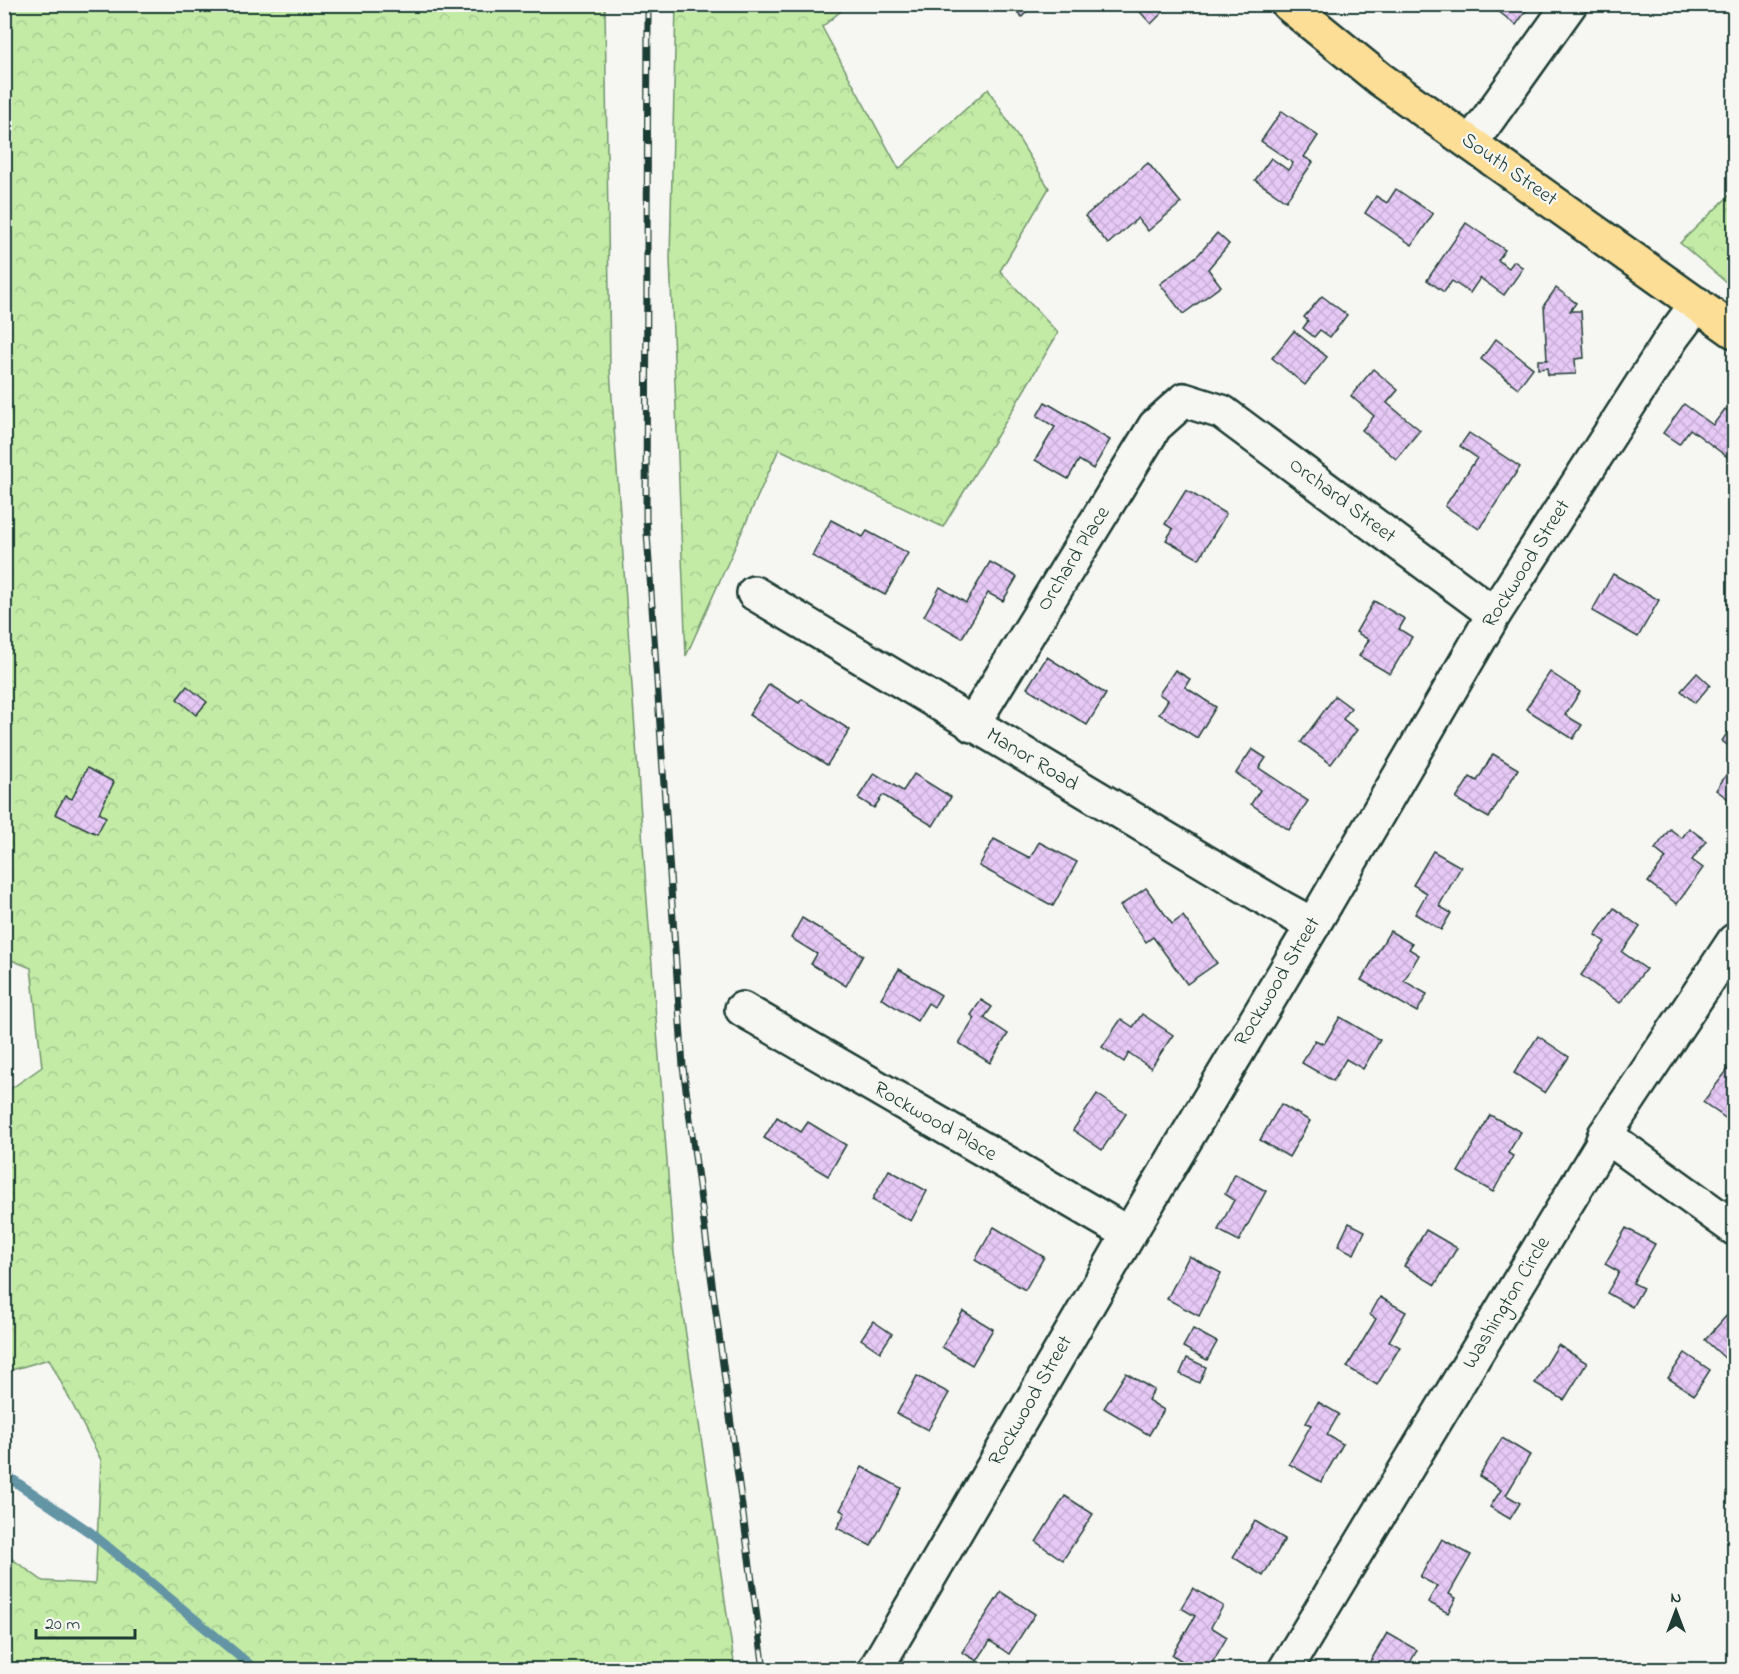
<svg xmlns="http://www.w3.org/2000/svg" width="1739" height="1674" font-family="'Indie Flower',sans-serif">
  <defs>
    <pattern id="forest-crowns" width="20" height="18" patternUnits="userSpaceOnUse" patternTransform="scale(1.5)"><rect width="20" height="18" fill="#c3eba6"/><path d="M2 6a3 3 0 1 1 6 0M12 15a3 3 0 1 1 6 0" fill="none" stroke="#a7ca90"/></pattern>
    <pattern id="building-cross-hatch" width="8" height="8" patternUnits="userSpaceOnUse" patternTransform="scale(1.5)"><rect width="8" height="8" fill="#e7c9f6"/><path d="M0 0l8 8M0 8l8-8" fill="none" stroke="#c6aed4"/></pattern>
  </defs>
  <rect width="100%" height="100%" fill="#f6f6f2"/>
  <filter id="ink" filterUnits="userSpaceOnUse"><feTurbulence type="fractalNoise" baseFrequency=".0167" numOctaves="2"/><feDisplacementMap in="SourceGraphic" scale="12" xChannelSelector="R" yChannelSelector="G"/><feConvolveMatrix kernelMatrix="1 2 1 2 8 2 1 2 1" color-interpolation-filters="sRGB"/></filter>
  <g filter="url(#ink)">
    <g fill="url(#forest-crowns)" stroke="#71946d" stroke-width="1.5">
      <polygon points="5,5 605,5 610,369 645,874 674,1253 735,1669 5,1669 5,1554 43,1581 95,1584 101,1460 49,1359 5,1372 5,1093 42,1067 31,968 4,957"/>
      <polygon points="676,5 848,5 822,27 899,169 988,89 1049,188 1000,271 1058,333 943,527 779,449 686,656 670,259"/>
      <polygon points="1734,191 1734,289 1680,243"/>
    </g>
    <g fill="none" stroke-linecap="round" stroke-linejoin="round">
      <polyline stroke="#6395a5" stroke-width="10" points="4,1474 91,1533 256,1670"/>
    </g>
    <g fill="url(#building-cross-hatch)" stroke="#1f3d34" stroke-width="1.5">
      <polygon points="1009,4 1029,4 1031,7 1022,17"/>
      <polygon points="1133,4 1171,4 1151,24"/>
      <polygon points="1489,4 1531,4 1516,25"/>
      <polygon points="1282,111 1318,136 1304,157 1313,162 1286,201 1255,180 1271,158 1288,170 1293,163 1261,141"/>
      <polygon points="1148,163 1181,203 1148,231 1138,218 1108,244 1085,216"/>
      <polygon points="1396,189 1433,214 1412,245 1365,213 1376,196 1387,203"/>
      <polygon points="1466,223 1505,250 1498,260 1509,268 1514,261 1523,268 1504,295 1480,278 1470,293 1452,281 1444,292 1427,280"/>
      <polygon points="1217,233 1229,244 1208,269 1221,286 1183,314 1160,284 1198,255"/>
      <polygon points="1556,288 1576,303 1570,311 1581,311 1584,358 1575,359 1576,374 1548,375 1547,368 1538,369 1538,360 1547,360 1544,305"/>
      <polygon points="1322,296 1347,315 1330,337 1320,330 1314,337 1303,328 1308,321 1304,317"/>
      <polygon points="1294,331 1327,357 1305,385 1272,358"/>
      <polygon points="1496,339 1533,368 1518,388 1481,359"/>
      <polygon points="1373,369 1398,390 1387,403 1420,430 1396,459 1362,430 1374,416 1351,396"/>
      <polygon points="1045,402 1110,440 1093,469 1079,460 1068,479 1035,460 1055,427 1037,416"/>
      <polygon points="1684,404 1713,425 1725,409 1734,416 1734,462 1690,429 1679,444 1663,433"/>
      <polygon points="1469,433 1520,467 1479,529 1445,506 1477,458 1460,446"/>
      <polygon points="1186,490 1226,514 1199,559 1166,540 1173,529 1165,524"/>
      <polygon points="831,520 863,537 867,531 908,553 885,595 812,556"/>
      <polygon points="990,562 1017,577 1003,601 988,593 962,638 924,616 940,587 966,603"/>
      <polygon points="1613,574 1659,600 1638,637 1592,611"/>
      <polygon points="1374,601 1405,619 1399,629 1412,637 1390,674 1359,656 1369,640 1356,632"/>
      <polygon points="1047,657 1106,694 1087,725 1027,688"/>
      <polygon points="1175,670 1190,679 1185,687 1216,707 1197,738 1159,714 1168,700 1159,694"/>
      <polygon points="1550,672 1580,692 1565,715 1582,725 1573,739 1526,709"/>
      <polygon points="1697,673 1710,685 1695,703 1681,691"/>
      <polygon points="769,684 799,703 802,699 850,730 827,765 749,715"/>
      <polygon points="187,686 207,702 196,715 177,699"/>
      <polygon points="1335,696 1351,708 1343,719 1357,730 1331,764 1301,742"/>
      <polygon points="1731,727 1734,730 1734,750 1722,741"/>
      <polygon points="1252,749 1266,758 1259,768 1308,801 1289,830 1251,804 1260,790 1236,773"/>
      <polygon points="1493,754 1518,769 1489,818 1456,799 1470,777 1477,781"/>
      <polygon points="1734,763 1734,803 1716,790"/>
      <polygon points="87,768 114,782 99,813 106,817 97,834 55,814 65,796 72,799"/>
      <polygon points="874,773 903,791 914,774 951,797 933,826 883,795 874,808 858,798"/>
      <polygon points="1689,828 1706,841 1692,860 1703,868 1677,904 1648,882 1666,858 1655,849 1670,829 1682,838"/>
      <polygon points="994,839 1030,858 1039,842 1077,862 1053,906 979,866"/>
      <polygon points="1433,851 1461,867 1439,906 1451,913 1441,930 1415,914 1427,893 1413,885"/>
      <polygon points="1146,888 1172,924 1183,916 1217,963 1187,984 1153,937 1146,942 1120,906"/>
      <polygon points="1614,908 1640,927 1622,952 1646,969 1620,1003 1581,975 1605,942 1595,935"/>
      <polygon points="802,918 863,955 846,986 811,964 817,954 791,938"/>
      <polygon points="1390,931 1412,944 1409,949 1419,955 1404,981 1427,994 1417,1012 1361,980"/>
      <polygon points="899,969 941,995 934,1007 928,1003 917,1021 881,998"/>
      <polygon points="981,1000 992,1007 984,1018 1008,1034 990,1063 959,1043 975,1018 971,1015"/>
      <polygon points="1142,1014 1173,1035 1151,1068 1129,1053 1124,1062 1102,1047 1121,1019 1133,1027"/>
      <polygon points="1340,1017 1380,1040 1363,1069 1346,1059 1333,1081 1302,1063 1315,1040 1324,1044"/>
      <polygon points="1538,1036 1569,1057 1545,1093 1514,1073"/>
      <polygon points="1729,1068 1734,1072 1734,1118 1731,1122 1703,1102"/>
      <polygon points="1097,1094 1126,1114 1102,1150 1073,1130"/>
      <polygon points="1281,1104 1310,1121 1289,1157 1260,1140"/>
      <polygon points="1490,1115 1521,1132 1508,1153 1513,1156 1493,1192 1458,1172"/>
      <polygon points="777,1117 801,1132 808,1122 846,1145 828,1176 764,1138"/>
      <polygon points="889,1170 927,1191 911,1221 872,1200"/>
      <polygon points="1235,1174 1266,1191 1239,1241 1218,1230 1234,1200 1225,1194"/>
      <polygon points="1349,1223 1365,1231 1354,1254 1338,1246"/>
      <polygon points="994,1227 1044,1257 1025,1290 975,1260"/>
      <polygon points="1626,1228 1655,1244 1633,1283 1643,1288 1632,1307 1607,1293 1619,1272 1605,1264"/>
      <polygon points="1426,1230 1457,1248 1435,1285 1404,1266"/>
      <polygon points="1189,1256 1221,1273 1199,1316 1167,1299"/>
      <polygon points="1380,1297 1406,1312 1389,1341 1400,1347 1377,1385 1347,1367 1376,1319 1370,1315"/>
      <polygon points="963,1311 993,1329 972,1365 942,1347"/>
      <polygon points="1729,1313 1734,1319 1734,1356 1729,1362 1705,1340"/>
      <polygon points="873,1321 892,1334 880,1352 861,1339"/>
      <polygon points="1193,1329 1217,1342 1207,1360 1183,1347"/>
      <polygon points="1558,1345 1587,1363 1564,1400 1535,1383"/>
      <polygon points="1685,1353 1710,1370 1694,1395 1668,1378"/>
      <polygon points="1187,1358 1206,1367 1199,1383 1180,1374"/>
      <polygon points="1126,1373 1154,1390 1148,1400 1164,1410 1149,1435 1104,1408"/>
      <polygon points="917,1376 949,1393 928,1430 897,1414"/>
      <polygon points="1318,1402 1339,1414 1327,1435 1343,1444 1321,1482 1289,1464 1311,1425 1306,1423"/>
      <polygon points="1502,1438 1530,1455 1506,1495 1520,1503 1510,1519 1490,1507 1501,1490 1479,1476"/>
      <polygon points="862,1467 901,1488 871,1546 837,1528 845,1513 840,1510"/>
      <polygon points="1065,1496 1093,1514 1063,1560 1036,1542"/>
      <polygon points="1255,1521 1285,1539 1263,1576 1233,1557"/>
      <polygon points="1442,1539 1471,1555 1449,1594 1456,1598 1448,1613 1428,1602 1437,1586 1420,1577"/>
      <polygon points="1193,1588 1223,1606 1211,1627 1227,1637 1208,1670 1197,1670 1172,1655 1195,1616 1181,1608"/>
      <polygon points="1001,1592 1035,1614 1009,1654 990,1641 977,1661 962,1652"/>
      <polygon points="1387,1633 1417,1650 1406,1670 1365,1670"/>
    </g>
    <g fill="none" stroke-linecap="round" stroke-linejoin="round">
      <g stroke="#1f3d34" stroke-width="38">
        <g id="minor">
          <polyline points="1471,143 1570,4"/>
          <polyline points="754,593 1282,908 1313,925"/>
          <polyline points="972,725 1155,426 1184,400 1222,412 1494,614"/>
          <polyline points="742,1009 1129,1234"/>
          <polyline points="1605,1135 1734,1228"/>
          <polyline points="875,1670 1129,1234 1313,925 1494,614 1673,336 1697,304"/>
          <polyline points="1285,1670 1601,1146 1605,1135 1734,941"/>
        </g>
      </g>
      <g stroke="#1f3d34" stroke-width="38">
        <polyline id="major" points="1288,4 1380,79 1734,331"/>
      </g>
      <use href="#minor" stroke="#f6f6f2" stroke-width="33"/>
      <use href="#major" stroke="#fcde96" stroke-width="33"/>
      <g stroke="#1f3d34" stroke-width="7">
        <polyline id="rail" points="648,4 646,518 683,1067 764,1670"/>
      </g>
      <use href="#rail" stroke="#f6f6f2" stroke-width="4.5" stroke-dasharray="14" stroke-linecap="butt"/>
    </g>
  </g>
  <g text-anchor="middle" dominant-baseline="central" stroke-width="4.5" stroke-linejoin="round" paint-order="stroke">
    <g font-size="21" fill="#1f3d34" stroke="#f6f6f2">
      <text transform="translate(1509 170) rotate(35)">South Street</text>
      <text transform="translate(1342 501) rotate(37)">Orchard Street</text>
      <text transform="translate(1074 559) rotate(-58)">Orchard Place</text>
      <text transform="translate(1527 564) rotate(-58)">Rockwood Street</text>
      <text transform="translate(1032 760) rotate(31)">Manor Road</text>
      <text transform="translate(1278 982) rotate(-59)">Rockwood Street</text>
      <text transform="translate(935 1122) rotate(30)">Rockwood Place</text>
      <text transform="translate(1507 1303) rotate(-59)">Washington Circle</text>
      <text transform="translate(1031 1401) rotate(-60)">Rockwood Street</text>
    </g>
  </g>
  <rect width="1739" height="1674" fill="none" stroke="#f6f6f2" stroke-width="24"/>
  <rect x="12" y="12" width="1715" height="1650" fill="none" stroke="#1f3d34" stroke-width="2" filter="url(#ink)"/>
  <g transform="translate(1676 1611)" stroke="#f6f6f2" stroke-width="4.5" paint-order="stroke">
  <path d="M0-4.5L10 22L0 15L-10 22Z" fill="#1f3d34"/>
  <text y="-9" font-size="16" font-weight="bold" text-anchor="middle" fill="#1f3d34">N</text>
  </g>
  <path d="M36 1629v9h99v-9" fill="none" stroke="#1f3d34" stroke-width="3"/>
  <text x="45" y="1629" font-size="18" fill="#1f3d34" stroke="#f6f6f2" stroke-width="4.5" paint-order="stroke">20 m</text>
</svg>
